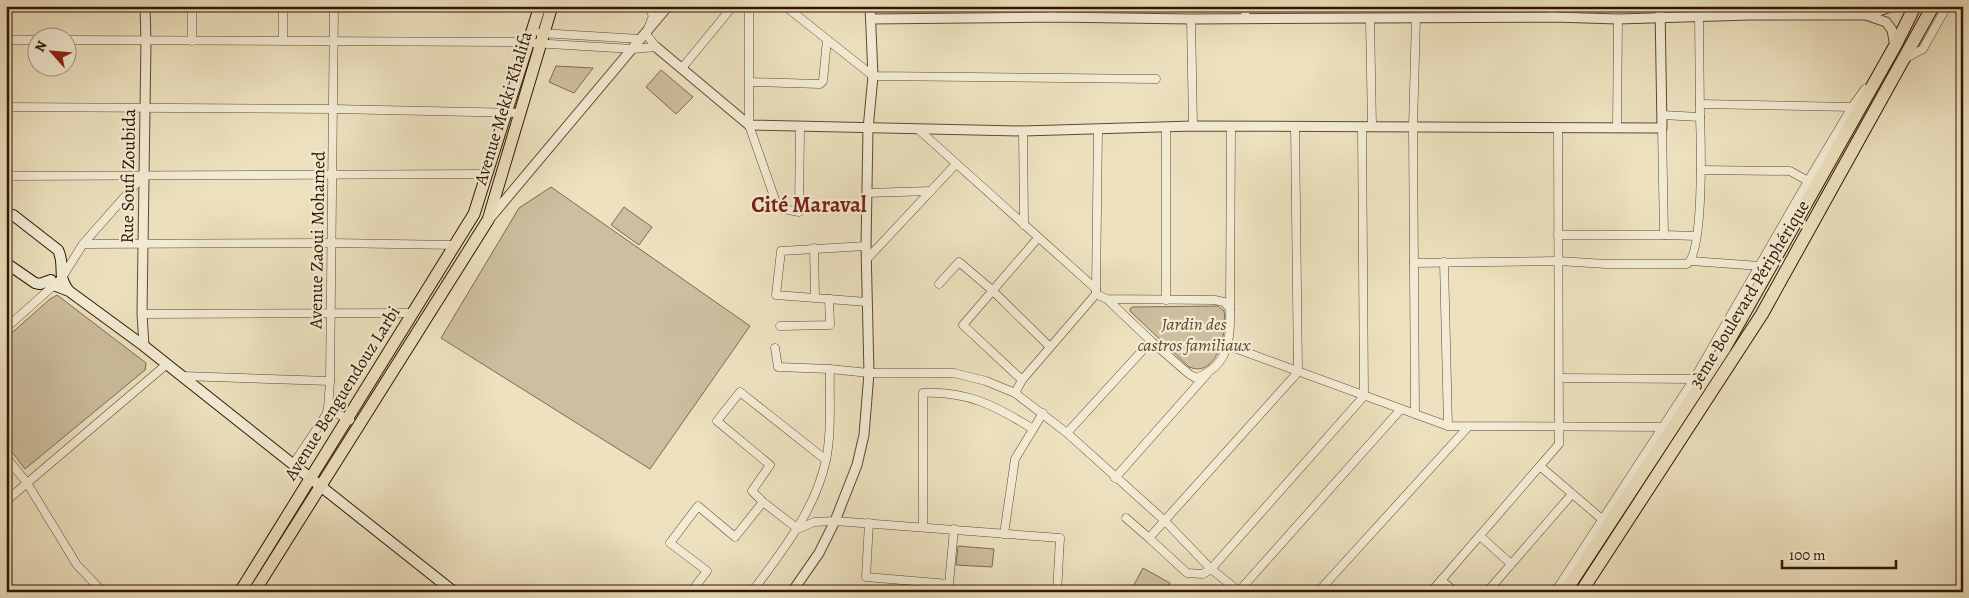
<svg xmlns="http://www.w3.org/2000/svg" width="1969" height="598" font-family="Alegreya,serif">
  <rect width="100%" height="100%" fill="#ede1bf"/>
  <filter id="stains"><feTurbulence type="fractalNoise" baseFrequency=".004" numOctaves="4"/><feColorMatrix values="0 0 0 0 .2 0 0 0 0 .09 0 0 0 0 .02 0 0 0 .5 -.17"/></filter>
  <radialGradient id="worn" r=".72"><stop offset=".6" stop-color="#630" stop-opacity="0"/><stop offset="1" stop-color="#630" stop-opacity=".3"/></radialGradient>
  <g fill="#cdbe9f" stroke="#7f6a50">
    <polygon points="556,66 593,68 574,93 549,82"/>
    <polygon points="661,70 693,97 676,114 646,87"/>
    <polygon points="551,187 750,326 650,469 441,338 519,208"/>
    <polygon points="624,207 652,227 639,245 611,225"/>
    <polygon points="57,295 146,363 145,370 25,469 6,444 6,338 50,299"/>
    <path d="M1218,306l6,5c4,20 -7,68 -35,56l-59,-56v-2l2,-2z"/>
    <polygon points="958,546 994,549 992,567 956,565"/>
    <polygon points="1143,568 1170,583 1166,592 1130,592"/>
  </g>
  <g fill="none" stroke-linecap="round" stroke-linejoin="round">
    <g stroke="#604830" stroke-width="9">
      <g id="minor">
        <polyline points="648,6 653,16 646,34 656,47"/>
        <polyline points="749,6 749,125 778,208 799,212 800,127"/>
        <polyline points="785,6 873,76 1156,79"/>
        <polyline points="1552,6 1553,17"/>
        <polyline points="1711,6 1711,16"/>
        <polyline points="1053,17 1053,6"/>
        <polyline points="1245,18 1246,6"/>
        <polyline points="1191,19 1193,126"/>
        <polyline points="1370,19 1372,126"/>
        <polyline points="540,33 641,39"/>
        <polyline points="6,40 38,40"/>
        <polyline points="68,40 516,42 633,49 656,47"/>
        <polyline points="192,41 192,6"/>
        <polyline points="283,41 283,6"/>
        <polyline points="1906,58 1923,49 1947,6"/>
        <polyline points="682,68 733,6"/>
        <polyline points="750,82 820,84 823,81 827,40"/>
        <polyline points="1700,104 1852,107"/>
        <polyline points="6,107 333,109 520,113"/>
        <polyline points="1662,115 1700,117 1699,16"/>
        <polyline points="1166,127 1166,300"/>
        <polyline points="1295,127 1298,372 1149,538 1187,573 1203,574 1211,569 1364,396 1362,127"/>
        <polyline points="1617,128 1618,19"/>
        <path d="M919,130l177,159v5l11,5 108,1 9,2 6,7c1,30 -1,57 -34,69l-7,-4 -38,-33 -44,-42"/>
        <polyline points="1023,131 1024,225"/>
        <polyline points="1701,170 1790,171 1808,181"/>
        <polyline points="6,176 487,174"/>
        <polyline points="867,193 931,191"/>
        <polyline points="1558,235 1664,235 1662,128"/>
        <polyline points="1664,235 1696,236"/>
        <polyline points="83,244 332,243 455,245"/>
        <polyline points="866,246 781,251 776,295 867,302"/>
        <polyline points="814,248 815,297"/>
        <polyline points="866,260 956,164"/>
        <polyline points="1691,261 1760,266"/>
        <polyline points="1444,262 1448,426"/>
        <path d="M1414,263l145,-2 47,3h81c17,-12 14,-123 13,-147"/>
        <polyline points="939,284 959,262 992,290 1050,347"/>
        <polyline points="1096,289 1098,130"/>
        <polyline points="1230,309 1231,127"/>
        <polyline points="142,314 411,313"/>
        <polyline points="780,326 830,325 829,299"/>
        <polyline points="6,328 61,279 83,244 143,176"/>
        <polyline points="1229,346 1448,426 1665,427"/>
        <polyline points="775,348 778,367 830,369 869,373 954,373 986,381 1015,393 1067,433 1165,521 1211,569 1240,592"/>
        <polyline points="182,376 330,381"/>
        <polyline points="1559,378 1694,379"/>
        <polyline points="1022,380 963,325 1038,238"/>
        <polyline points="1015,393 1022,380 1096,294"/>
        <polyline points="328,409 350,420"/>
        <polyline points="1415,414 1413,127 1416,18"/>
        <polyline points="1067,433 1151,341"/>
        <polyline points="6,457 27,483 77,565 103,592"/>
        <polyline points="826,460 740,392 717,421 770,465 752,491 763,502 798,529 814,522 835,521 1060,538 1057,592"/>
        <polyline points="294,463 326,415 328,409 330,381 334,6"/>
        <polyline points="1541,467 1603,520"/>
        <polyline points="1115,478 1207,374"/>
        <polyline points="6,501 167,364"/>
        <polyline points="1126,518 1149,538"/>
        <polyline points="869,523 866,577 949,584 954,529"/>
        <path d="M923,527v-134c45,-2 73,13 110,36"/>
        <polyline points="1004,534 1015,459 1043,413"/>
        <polyline points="1480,536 1511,564"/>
        <polyline points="1441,580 1455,592"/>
        <polyline points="1239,591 1401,409"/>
        <polyline points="691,592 707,571 670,543 698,506 735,537 763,502"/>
        <path d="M752,592c30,-41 63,-81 74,-132 6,-29 3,-62 4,-91"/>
        <polyline points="1318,592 1468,427"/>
        <polyline points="1431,592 1559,444 1558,128"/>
        <polyline points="1487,592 1572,494"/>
        <polyline points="1555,592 1694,379 1808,181 1852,107 1865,89"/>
      </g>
    </g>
    <g stroke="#604830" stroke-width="11">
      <g id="tertiary">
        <polyline points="1866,15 1894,6"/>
        <polyline points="871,19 1053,17 1191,19 1553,17 1618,19 1750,15 1866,15 1886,22 1892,30 1895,46"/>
        <polyline points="656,47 749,125 1023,131 1193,126 1662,128 1660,6"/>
        <polyline points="490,218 668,6"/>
        <polyline points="144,346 142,314 146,41 145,6"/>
        <polyline points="792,592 819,553 835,521 857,465 864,435 869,373 866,246 868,129 873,76 870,6"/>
      </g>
    </g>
    <g stroke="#311500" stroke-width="12">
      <g id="secondary">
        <path d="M6,215h7l45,35c8,16 -2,23 10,40"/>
        <polyline points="6,263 35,283 40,284 51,280"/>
        <polyline points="46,282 69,291 144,346 454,592"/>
      </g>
    </g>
    <g stroke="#311500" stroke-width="13">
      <g id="primary">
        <polyline points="240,592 474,214 540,6"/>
        <polyline points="254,592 488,220 552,6"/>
      </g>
    </g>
    <g stroke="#311500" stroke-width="14">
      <g id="trunk">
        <polyline points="1565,592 1724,349 1895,46 1915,6"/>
        <polyline points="1581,592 1762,314 1933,6"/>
      </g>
    </g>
    <use href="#minor" stroke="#f3ecd5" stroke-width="8"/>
    <use href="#tertiary" stroke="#f3ecd5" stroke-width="9"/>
    <use href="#secondary" stroke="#f3ecd5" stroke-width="10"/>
    <use href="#primary" stroke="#ede1bf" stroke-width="11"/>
    <use href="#trunk" stroke="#ede1bf" stroke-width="12"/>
  </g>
  <g text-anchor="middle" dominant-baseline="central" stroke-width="4.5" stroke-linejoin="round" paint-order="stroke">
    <g font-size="18" fill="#311500" stroke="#f3ecd5">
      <text transform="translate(503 108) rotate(-73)">Avenue Mekki Khalifa</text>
      <text transform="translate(128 176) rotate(-89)">Rue Soufi Zoubida</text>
      <text transform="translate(317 240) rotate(-89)">Avenue Zaoui Mohamed</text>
      <text transform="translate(1749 294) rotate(-59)">3ème Boulevard Périphérique</text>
      <text transform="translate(342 393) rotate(-58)">Avenue Benguendouz Larbi</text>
    </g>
    <g font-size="18" font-style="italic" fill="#604830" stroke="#f3ecd5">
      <text x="1194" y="324">Jardin des<tspan x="1194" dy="21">castros familiaux</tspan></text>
    </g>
    <g font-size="22" font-weight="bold" fill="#7a1f14" stroke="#f3ecd5">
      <text x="809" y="205">Cité Maraval</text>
    </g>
  </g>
  <rect width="1969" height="598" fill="none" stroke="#ede1bf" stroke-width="25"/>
  <rect x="8" y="8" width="1954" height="583" fill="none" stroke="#311500" stroke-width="2.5"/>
  <rect x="12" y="12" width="1944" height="573" fill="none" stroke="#311500"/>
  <g transform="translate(52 52) rotate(297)"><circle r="24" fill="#f3ecd5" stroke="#a59680"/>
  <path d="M0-4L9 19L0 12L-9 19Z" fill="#8f2418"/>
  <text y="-8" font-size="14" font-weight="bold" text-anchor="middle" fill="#311500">N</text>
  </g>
  <path d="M1782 560v8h114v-8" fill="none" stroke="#311500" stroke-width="2.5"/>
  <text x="1789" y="560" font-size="15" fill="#311500" stroke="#f3ecd5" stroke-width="4" paint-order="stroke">100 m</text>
  <rect width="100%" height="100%" filter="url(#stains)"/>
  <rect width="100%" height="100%" fill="url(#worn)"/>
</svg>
